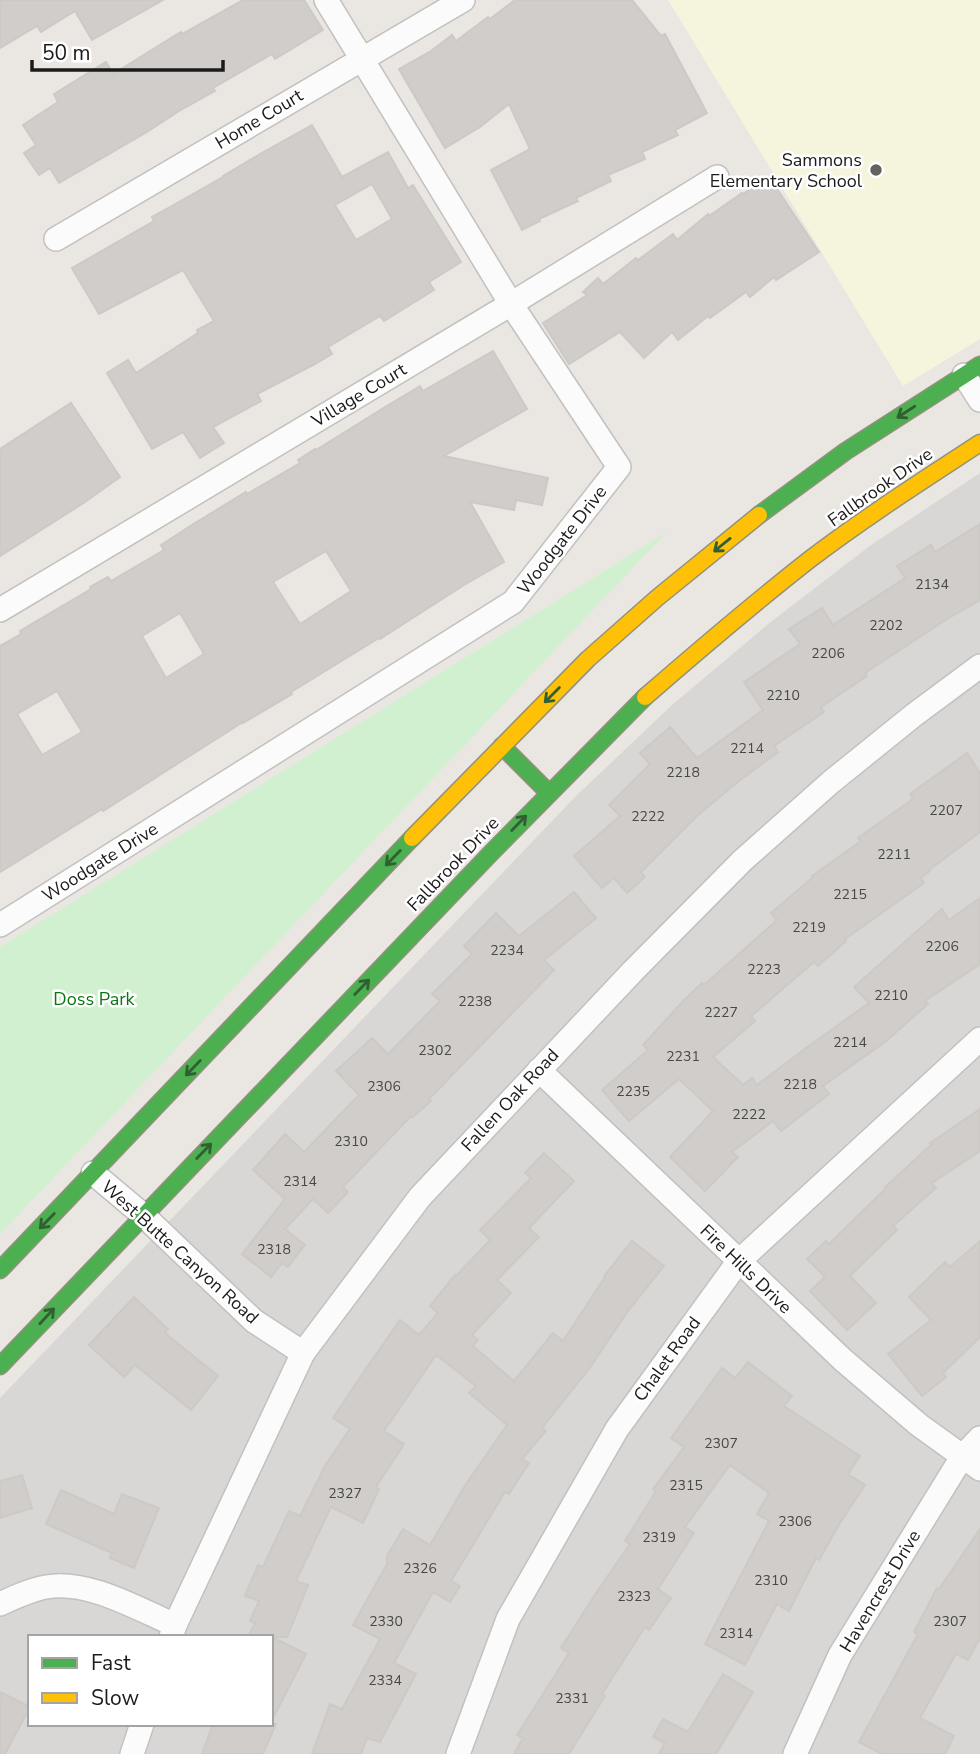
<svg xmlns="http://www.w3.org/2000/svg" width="980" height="1754" font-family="'Nunito Sans',sans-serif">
  <rect width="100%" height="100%" fill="#eae7e3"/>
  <path fill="#d9d7d5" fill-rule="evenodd" d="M980,473v1281h-980v-356l576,-602 96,-91 96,-81 103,-79zM30,1637h241v87h-241z"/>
  <polygon fill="#f5f4dd" points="668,0 980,0 980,339 903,386"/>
  <polygon fill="#d1f0d0" points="667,532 0,1234 0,947"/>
  <g fill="#d0cdca" stroke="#cdc9c5" stroke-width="2" fill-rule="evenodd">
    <polygon points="0,0 163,0 92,40 75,11 41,32 37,26 0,48"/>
    <polygon points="243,0 304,0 323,30 275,59 272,54 213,88 215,91 179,111 147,132 59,183 50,168 39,175 24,153 36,145 23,125 58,102 54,94 106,62 113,74 181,32 182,34"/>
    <polygon points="515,0 632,0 661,36 665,34 707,113 675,130 678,135 642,152 645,159 608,175 611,181 576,198 578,201 539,219 540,221 522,230 491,170 530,149 509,104 480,127 445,148 399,69 431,51 452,35 456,41 488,17 490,19"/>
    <path d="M312,125l30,52 46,-25 20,36 5,-3 48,77 -32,20 5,8 -50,31 -4,-5 -52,31 4,7 -19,11 -56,29 4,7 -48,26 11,16 -24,15 -17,-26 -31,17 -45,-76 21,-13 8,13 62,-40 -1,-3 17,-9 -31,-51 -84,44 -27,-46 82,-47 -2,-4 18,-10 53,-30v-1l37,-22zM372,184l20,35 -36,21 -21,-35z"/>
    <polygon points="769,177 819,252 776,280 774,277 750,297 746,292 710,318 708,316 678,340 672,332 644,358 620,332 569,364 543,323 587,295 583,292 598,278 603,284 636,258 638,260 673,234 677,240 708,214 709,216 742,193 743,194"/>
    <path d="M493,351l34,58 -83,47 104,22 -6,27 -26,-5 -2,10 -44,-8 34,60 -40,23 -84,54 -1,-1 -88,54 1,2 -49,29v-1l-140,89 -1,-2 -102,63v-226l21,-12 -1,-3 71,-42 -1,-2 18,-10 3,4 53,-31 -3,-5 34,-22 51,-31 1,2 53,-31 -2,-3 17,-11 1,1 69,-43 35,-21 3,5zM326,551l25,40 -51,33 -27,-42zM180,613l24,41 -38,24 -24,-42zM57,691l25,41 -40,23 -25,-41z"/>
    <polygon points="71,403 120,477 85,502 0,556 0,449"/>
    <polygon points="980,524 980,600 947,619 865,673 867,676 821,707 824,712 774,746 778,752 739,781 697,816 641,872 645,877 627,893 614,878 602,888 574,856 620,816 609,805 650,764 640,753 670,727 697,758 763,710 744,682 800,644 789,629 822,608 833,625 905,578 897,566 931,545 935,552"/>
    <polygon points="967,753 980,773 980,832 929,870 930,871 921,878 924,883 845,939 846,941 818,966 814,962 751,1016 755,1021 713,1057 743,1085 752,1078 757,1085 806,1048 869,1003 854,987 942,909 949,920 980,898 980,964 925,1001 928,1004 885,1042 823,1086 829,1094 781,1131 773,1121 732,1152 738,1157 705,1191 670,1157 713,1111 679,1079 629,1121 602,1090 648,1050 643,1045 684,1000 702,983 704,985 777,920 771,913 813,877 812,876 861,841 858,838 913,799 910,794"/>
    <polygon points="574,892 596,918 544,960 554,970 429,1099 431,1101 413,1117 411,1116 343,1187 348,1192 328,1213 313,1199 285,1229 305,1245 288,1267 282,1263 271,1277 242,1254 285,1199 253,1170 285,1134 304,1152 359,1095 336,1071 372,1038 388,1054 440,1001 432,994 472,954 464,946 496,913 519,936"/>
    <polygon points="980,1109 980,1151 932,1183 936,1188 893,1226 897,1230 850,1276 876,1303 847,1330 810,1291 825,1277 807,1259 826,1241 829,1244 886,1188 885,1187 931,1145 930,1143"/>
    <polygon points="544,1153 574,1181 529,1228 539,1237 497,1280 511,1293 472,1335 478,1340 473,1346 514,1381 553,1333 563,1341 605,1277 604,1276 632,1241 664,1266 628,1311 589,1369 542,1428 546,1431 522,1459 529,1463 509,1494 505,1492 451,1581 460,1586 450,1602 433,1592 394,1663 416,1674 380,1742 367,1738 361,1754 312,1754 330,1704 342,1709 380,1639 353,1625 387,1564 387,1556 403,1529 430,1545 466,1484 507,1425 469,1393 476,1386 436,1355 384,1431 404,1444 376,1487 379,1489 363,1523 331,1507 296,1581 308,1585 287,1637 272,1637 306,1654 271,1722 271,1637 248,1637 255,1623 250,1621 259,1601 245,1596 258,1565 263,1567 289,1511 300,1516 326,1464 350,1429 333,1418 363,1373 400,1320 419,1335 438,1313 430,1306 455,1275 456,1276 490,1240 480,1230 531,1178 525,1173"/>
    <polygon points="980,1241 980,1337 943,1373 946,1377 922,1396 888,1354 931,1320 909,1297 945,1262 950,1267"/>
    <polygon points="134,1297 168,1329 165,1333 218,1376 191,1410 135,1365 124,1377 89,1345"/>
    <polygon points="748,1362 792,1396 784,1406 860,1456 848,1474 865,1485 840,1523 819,1560 816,1558 789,1611 777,1604 745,1665 705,1644 769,1521 757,1514 769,1493 730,1465 685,1527 694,1533 658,1589 671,1598 649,1630 645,1627 602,1694 605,1696 569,1754 514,1754 523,1738 517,1735 569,1653 561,1648 596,1593 630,1544 625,1541 656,1491 653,1489 684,1447 671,1438 722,1368 735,1378"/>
    <polygon points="22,1475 32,1508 0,1518 0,1481"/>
    <polygon points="61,1490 114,1514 122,1494 159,1508 134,1568 110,1558 112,1553 46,1524"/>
    <polygon points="980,1529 980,1638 968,1660 956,1654 920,1718 954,1736 945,1754 882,1754 859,1742 918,1634 914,1632 937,1588 939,1589"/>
    <polygon points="723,1674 753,1692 716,1754 659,1754 665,1743 653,1737 663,1719 688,1732"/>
    <polygon points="0,1692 30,1707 5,1754 0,1754"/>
    <polygon points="213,1724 276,1724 263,1754 202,1754"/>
  </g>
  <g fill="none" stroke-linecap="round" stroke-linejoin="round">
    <g stroke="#c2c1bf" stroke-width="26">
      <g id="street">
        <polyline points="56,239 463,0"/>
        <polyline points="964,375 980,400"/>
        <polyline points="0,610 511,304 717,177"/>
        <polyline points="0,925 513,602 619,467 511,304 326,0"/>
        <polyline points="539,1070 843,1360 919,1425 980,1469"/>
        <polyline points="93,1173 143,1215 254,1321 303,1353"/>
        <path d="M0,1604c15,-7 30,-14 46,-17 41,-8 92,22 129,38"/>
        <polyline points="171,1637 175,1625 303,1353 420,1197 633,971 743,860 831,782 914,715 980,666"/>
        <polyline points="132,1754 142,1724"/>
        <polyline points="458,1754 508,1619 617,1429 738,1262 980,1039"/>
        <polyline points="795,1754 840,1655 962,1457 980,1438"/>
      </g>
    </g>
    <g stroke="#91927c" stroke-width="19">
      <g id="fast">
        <polyline points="759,515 846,451 980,365"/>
        <polyline points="502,746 549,793"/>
        <polyline points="0,1270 412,838"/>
        <polyline points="0,1366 492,852 645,697"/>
      </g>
    </g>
    <g stroke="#91927c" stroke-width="19">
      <g id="slow">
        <path d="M645,697c54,-47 108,-93 164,-137 55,-42 113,-79 171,-117"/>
        <polyline points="412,838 588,659 657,598 759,515"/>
      </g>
    </g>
    <use href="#street" stroke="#fcfbfb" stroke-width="23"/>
    <use href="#fast" stroke="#4caf50" stroke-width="16"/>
    <use href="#slow" stroke="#ffc107" stroke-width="16"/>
  </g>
  <defs><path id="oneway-shaft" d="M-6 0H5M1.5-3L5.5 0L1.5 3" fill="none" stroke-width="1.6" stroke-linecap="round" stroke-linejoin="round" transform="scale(1.75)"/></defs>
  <g stroke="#315e33">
    <use href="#oneway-shaft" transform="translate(906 412) rotate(147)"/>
    <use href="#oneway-shaft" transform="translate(722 545) rotate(141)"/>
    <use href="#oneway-shaft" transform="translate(552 695) rotate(135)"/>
    <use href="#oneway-shaft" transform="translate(519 823) rotate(-46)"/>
    <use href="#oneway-shaft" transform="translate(393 858) rotate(134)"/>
    <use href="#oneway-shaft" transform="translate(362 987) rotate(-46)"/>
    <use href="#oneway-shaft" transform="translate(193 1068) rotate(134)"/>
    <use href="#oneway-shaft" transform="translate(204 1151) rotate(-46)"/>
    <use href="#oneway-shaft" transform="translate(47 1221) rotate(134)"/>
    <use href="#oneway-shaft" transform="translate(47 1316) rotate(-47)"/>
  </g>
  <circle fill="#636261" stroke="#fff" stroke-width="2.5" cx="876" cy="170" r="7"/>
  <g text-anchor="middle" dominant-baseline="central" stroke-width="5" stroke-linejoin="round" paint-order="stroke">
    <g font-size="14" fill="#484847">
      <text x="932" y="584">2134</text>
      <text x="886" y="625">2202</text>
      <text x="828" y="653">2206</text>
      <text x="783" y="695">2210</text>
      <text x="747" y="748">2214</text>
      <text x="683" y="772">2218</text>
      <text x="946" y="810">2207</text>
      <text x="648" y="816">2222</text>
      <text x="894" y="854">2211</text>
      <text x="850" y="894">2215</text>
      <text x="809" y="927">2219</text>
      <text x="942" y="946">2206</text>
      <text x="507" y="950">2234</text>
      <text x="764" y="969">2223</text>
      <text x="891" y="995">2210</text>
      <text x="475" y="1001">2238</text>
      <text x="721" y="1012">2227</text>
      <text x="850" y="1042">2214</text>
      <text x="435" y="1050">2302</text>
      <text x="683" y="1056">2231</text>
      <text x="800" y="1084">2218</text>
      <text x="384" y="1086">2306</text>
      <text x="633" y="1091">2235</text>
      <text x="749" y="1114">2222</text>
      <text x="351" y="1141">2310</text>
      <text x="300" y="1181">2314</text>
      <text x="274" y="1249">2318</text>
      <text x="721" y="1443">2307</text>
      <text x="686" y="1485">2315</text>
      <text x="345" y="1493">2327</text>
      <text x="795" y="1521">2306</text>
      <text x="659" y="1537">2319</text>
      <text x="420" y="1568">2326</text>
      <text x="771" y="1580">2310</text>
      <text x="634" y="1596">2323</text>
      <text x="386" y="1621">2330</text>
      <text x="950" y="1621">2307</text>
      <text x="736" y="1633">2314</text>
      <text x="385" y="1680">2334</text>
      <text x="572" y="1698">2331</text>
    </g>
    <g font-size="18" fill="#1b1b1b" stroke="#fff">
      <text transform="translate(259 119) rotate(-31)">Home Court</text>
      <text transform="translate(359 395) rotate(-31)">Village Court</text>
      <text transform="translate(880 487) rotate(-35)">Fallbrook Drive</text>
      <text transform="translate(562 540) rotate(-52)">Woodgate Drive</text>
      <text transform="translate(100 862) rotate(-32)">Woodgate Drive</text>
      <text transform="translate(453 864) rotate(-46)">Fallbrook Drive</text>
      <text transform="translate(510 1100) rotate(-47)">Fallen Oak Road</text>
      <text transform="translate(180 1252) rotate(42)">West Butte Canyon Road</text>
      <text transform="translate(746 1269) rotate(44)">Fire Hills Drive</text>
      <text transform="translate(667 1359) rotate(-54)">Chalet Road</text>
      <text transform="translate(880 1591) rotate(-59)">Havencrest Drive</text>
    </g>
    <g font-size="18" fill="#1b1b1b" stroke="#fff" text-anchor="end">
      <text x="862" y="160">Sammons<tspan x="862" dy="21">Elementary School</tspan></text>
    </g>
    <g font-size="18" fill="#0c7613" stroke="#fff">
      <text x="94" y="999">Doss Park</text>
    </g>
  </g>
  <rect x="28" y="1635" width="245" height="91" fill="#ffffff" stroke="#a4a4a4" stroke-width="2"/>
  <rect x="42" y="1658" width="35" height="10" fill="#4caf50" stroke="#a4a4a4" stroke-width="2"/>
  <text x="91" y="1670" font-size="21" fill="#1b1b1b">Fast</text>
  <rect x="42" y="1693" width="35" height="10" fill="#ffc107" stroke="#a4a4a4" stroke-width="2"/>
  <text x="91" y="1705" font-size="21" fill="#1b1b1b">Slow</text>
  <path d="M32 60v10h191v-10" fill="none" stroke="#1b1b1b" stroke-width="3.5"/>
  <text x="42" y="60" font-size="21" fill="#1b1b1b" stroke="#ffffff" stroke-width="5" paint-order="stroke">50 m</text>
</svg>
